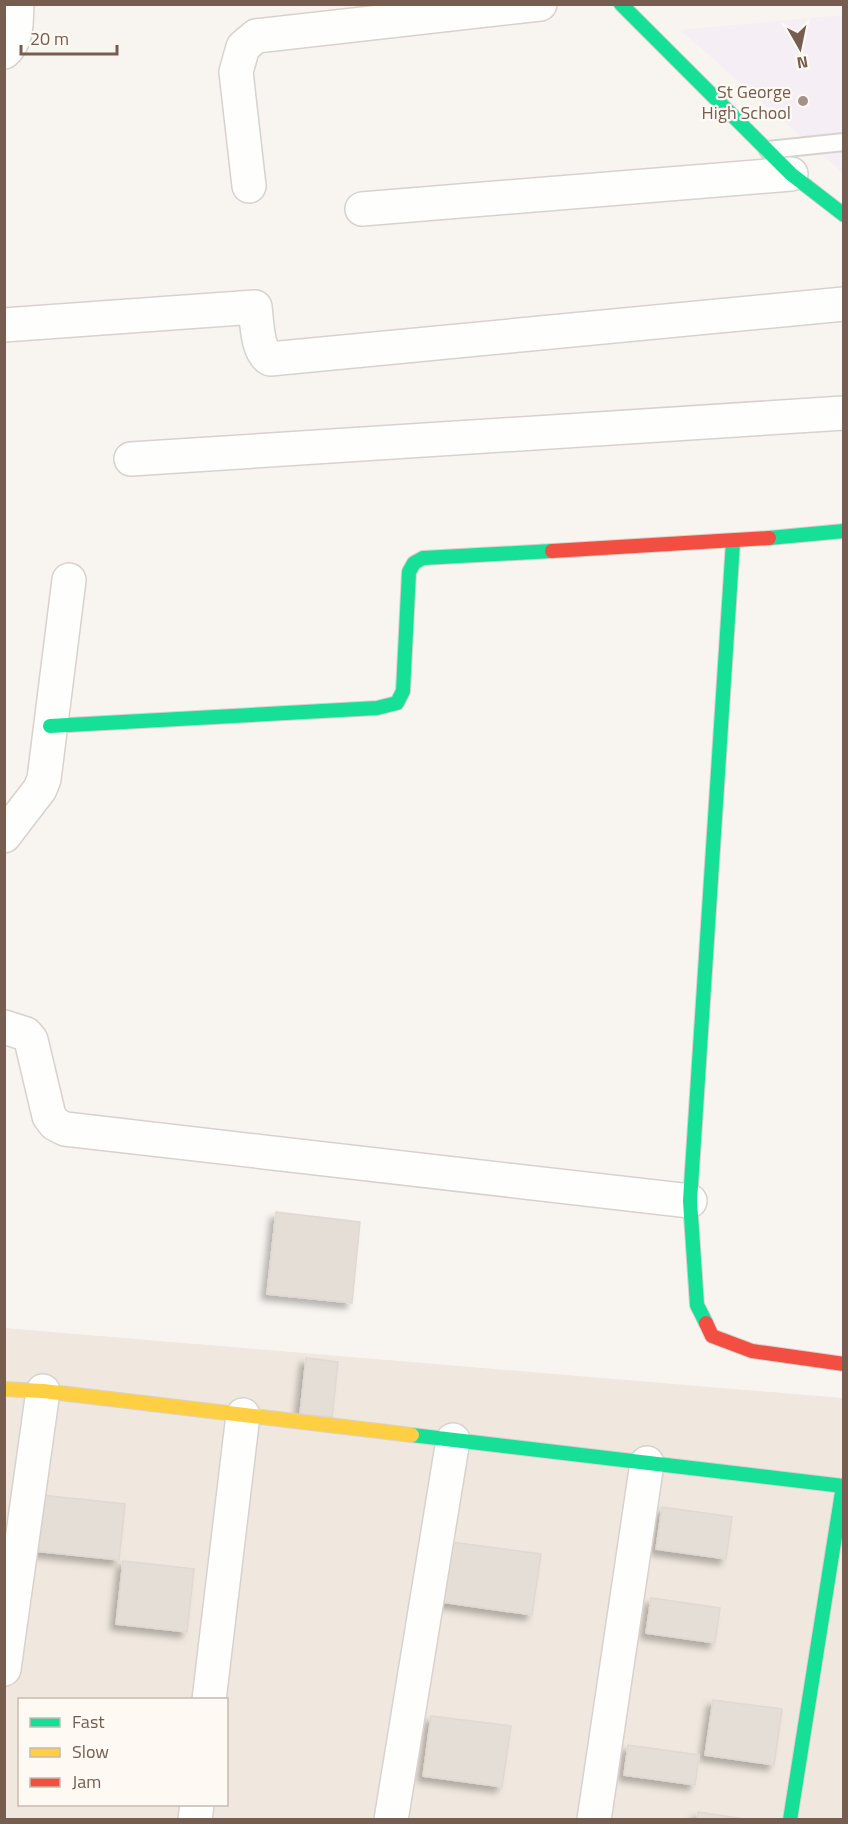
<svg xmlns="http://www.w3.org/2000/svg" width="848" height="1824" font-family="'Titillium Web',sans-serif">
  <defs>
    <filter id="shadow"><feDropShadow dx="-5.5" dy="5.5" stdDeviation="3" flood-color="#0004"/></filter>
  </defs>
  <rect width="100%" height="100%" fill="#f8f5f0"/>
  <path fill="#f0e8de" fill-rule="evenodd" d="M4,1328l839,70v421h-838zM20,1700h206v104h-206z"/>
  <polygon fill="#f5eef4" points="843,15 843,173 680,30"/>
  <g fill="#e5ded7" stroke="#e0d8d2" stroke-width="1.5" filter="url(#shadow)">
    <polygon points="276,1212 360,1222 352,1303 267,1294"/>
    <polygon points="306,1358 338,1362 332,1417 300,1414"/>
    <polygon points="41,1495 125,1504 119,1560 35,1551"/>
    <polygon points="662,1507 732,1517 726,1559 656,1549"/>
    <polygon points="451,1542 541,1554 532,1615 442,1602"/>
    <polygon points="123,1561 194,1569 187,1632 116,1624"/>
    <polygon points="651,1598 720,1608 715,1643 646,1633"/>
    <polygon points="713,1700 782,1709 774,1765 705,1755"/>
    <polygon points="431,1716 511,1726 502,1787 423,1776"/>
    <polygon points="628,1745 699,1755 695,1785 624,1775"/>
    <polygon points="698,1812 751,1820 697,1820"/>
  </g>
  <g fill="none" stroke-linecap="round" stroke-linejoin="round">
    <g stroke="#d7d2ce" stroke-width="20">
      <polyline id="lane" points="768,150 844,142"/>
    </g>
    <g stroke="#d7d2ce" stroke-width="36">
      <g id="street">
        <path d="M4,52c14,-11 12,-31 13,-48"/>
        <polyline points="249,186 236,72 243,47 256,36 540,4"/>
        <polyline points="362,209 791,174"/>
        <path d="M4,325l251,-18c2,15 2,45 15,52l574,-55"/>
        <polyline points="131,459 844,413"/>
        <polyline points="4,836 40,789 44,779 69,580"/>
        <polyline points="4,1027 26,1034 31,1040 49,1116 55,1124 65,1129 690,1201"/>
        <polyline points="4,1669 43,1391"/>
        <polyline points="209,1700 243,1415"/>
        <polyline points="195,1820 197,1804"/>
        <polyline points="391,1820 453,1440"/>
        <polyline points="594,1820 647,1463"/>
      </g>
    </g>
    <g stroke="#d8d2cc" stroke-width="16">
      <g id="fast">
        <polyline points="621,4 791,174 844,215"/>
        <polyline points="769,538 844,531"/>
        <polyline points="50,726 377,708 397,703 403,691 409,572 414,563 423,558 552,551"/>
        <polyline points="706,1323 697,1305 690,1201 733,542"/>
        <polyline points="412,1435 843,1486 790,1820"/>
      </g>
    </g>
    <g stroke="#d8d2cc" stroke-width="16">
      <polyline id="slow" points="4,1389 43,1391 412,1435"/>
    </g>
    <g stroke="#d8d2cc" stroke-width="16">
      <g id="jam">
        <polyline points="552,551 769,538"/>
        <polyline points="706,1323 712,1336 752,1351 844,1364"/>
      </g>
    </g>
    <use href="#lane" stroke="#fefefd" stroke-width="16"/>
    <use href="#street" stroke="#fefefd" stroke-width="33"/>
    <use href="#fast" stroke="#16e098" stroke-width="14"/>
    <use href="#slow" stroke="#ffcf43" stroke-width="14"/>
    <use href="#jam" stroke="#f24e42" stroke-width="14"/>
  </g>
  <circle fill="#a49288" stroke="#fefaf3" stroke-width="2" cx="803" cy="101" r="6"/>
  <g text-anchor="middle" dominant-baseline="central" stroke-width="4.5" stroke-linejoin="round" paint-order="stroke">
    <g font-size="18" fill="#765d50" stroke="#fefaf3" text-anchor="end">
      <text x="791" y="91">St George<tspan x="791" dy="21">High School</tspan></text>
    </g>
  </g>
  <rect width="848" height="1824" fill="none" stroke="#765d50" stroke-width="12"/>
  <rect x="18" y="1698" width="210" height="108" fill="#fefaf3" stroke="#c8bbb2" stroke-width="1.5"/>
  <rect x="30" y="1718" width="30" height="9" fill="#16e098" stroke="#c8bbb2" stroke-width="1.5"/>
  <text x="72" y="1728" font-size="18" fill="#765d50">Fast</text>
  <rect x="30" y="1748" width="30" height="9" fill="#ffcf43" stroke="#c8bbb2" stroke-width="1.5"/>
  <text x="72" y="1758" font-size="18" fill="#765d50">Slow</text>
  <rect x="30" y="1778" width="30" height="9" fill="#f24e42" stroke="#c8bbb2" stroke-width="1.5"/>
  <text x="72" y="1788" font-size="18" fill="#765d50">Jam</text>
  <g transform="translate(800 48) rotate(171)" stroke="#fefaf3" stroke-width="4.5" paint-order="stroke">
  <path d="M0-4.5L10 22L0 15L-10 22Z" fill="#765d50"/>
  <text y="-9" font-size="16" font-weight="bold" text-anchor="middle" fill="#765d50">N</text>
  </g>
  <path d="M21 45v9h96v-9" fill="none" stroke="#765d50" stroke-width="3"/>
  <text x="30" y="45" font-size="18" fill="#765d50" stroke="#fefaf3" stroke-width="4.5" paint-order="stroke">20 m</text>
</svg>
